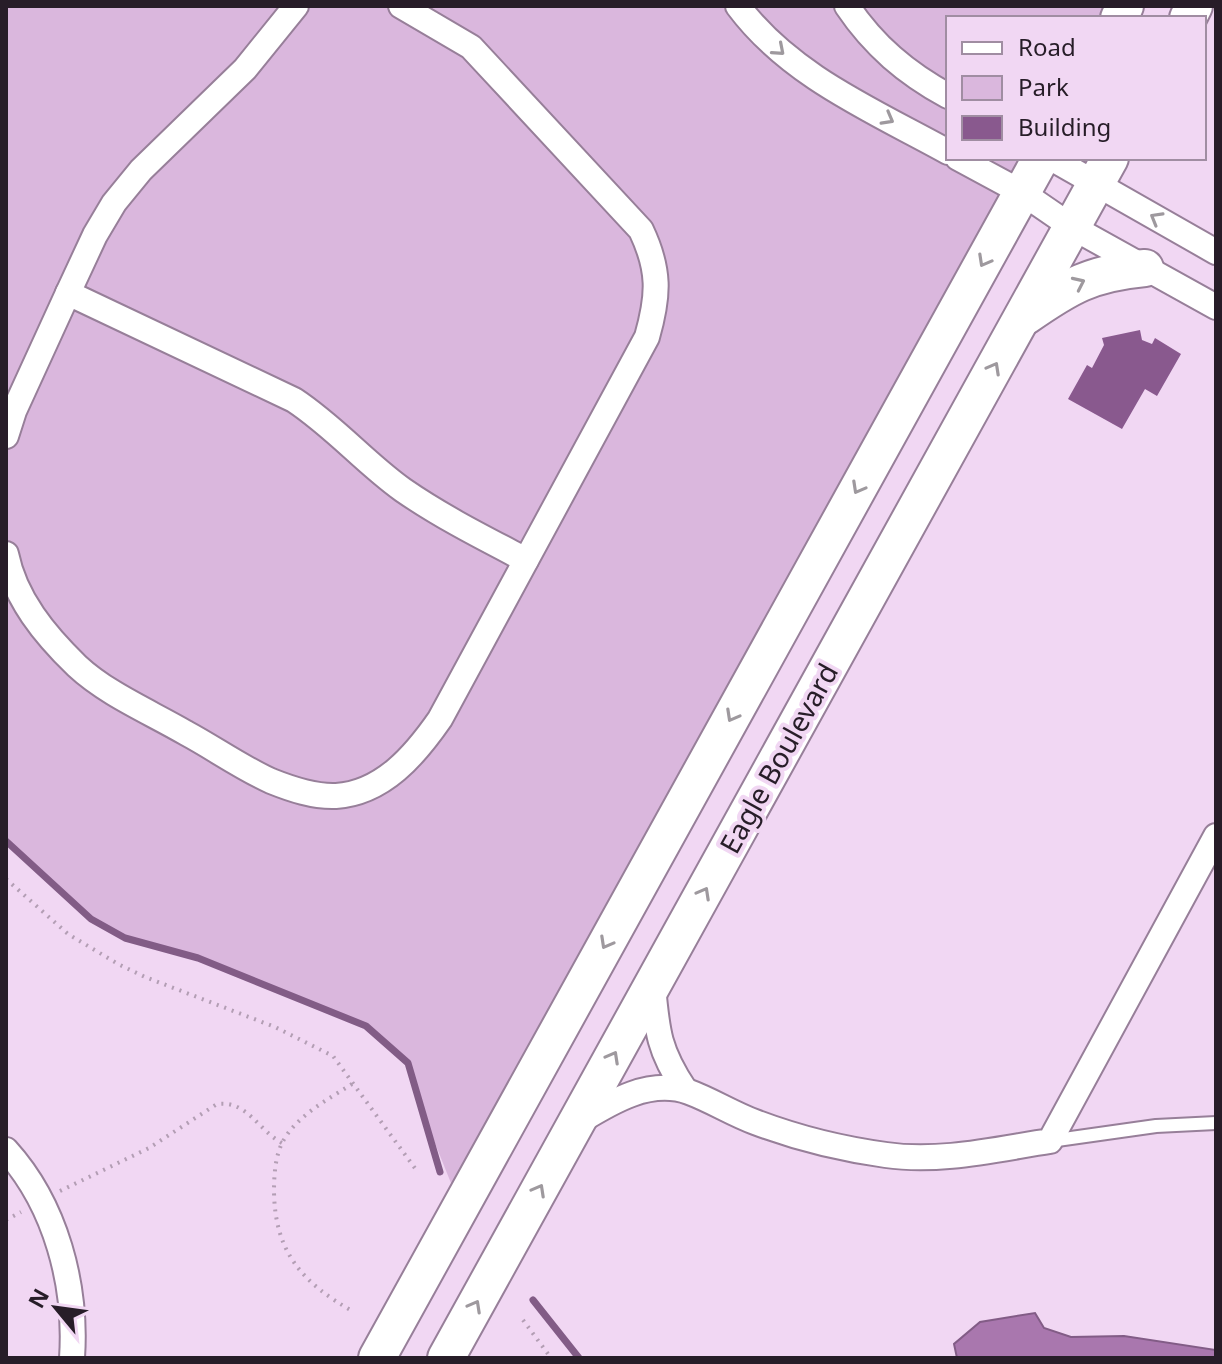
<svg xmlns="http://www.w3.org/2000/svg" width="1222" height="1364" font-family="'Noto Sans',sans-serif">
  <rect width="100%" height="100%" fill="#f1d7f3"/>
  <polygon fill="#dab7dd" points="6,6 1125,6 1119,18 948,18 948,158 1041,158 459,1203 416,1096 408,1063 367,1026 198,958 125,938 91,919 6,841"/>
  <polygon fill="#a977ae" stroke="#825c86" stroke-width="2" points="1035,1313 1044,1328 1071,1337 1124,1336 1216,1350 1216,1358 957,1358 954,1344 980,1322"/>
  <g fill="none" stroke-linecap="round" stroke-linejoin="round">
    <g stroke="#825c86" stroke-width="7">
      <polyline points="6,841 91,919 125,938 198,958 366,1026 408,1063 440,1172"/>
      <polyline points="533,1300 579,1358"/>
    </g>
  </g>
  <polygon fill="#89598e" points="1140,330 1142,340 1152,344 1155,338 1181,354 1157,396 1145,389 1122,429 1068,399 1087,365 1092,368 1104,345 1102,338"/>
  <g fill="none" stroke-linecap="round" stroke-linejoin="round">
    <g stroke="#977f99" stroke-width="16">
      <polyline id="lane" points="1050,1141 1156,1126 1216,1123"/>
    </g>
    <g stroke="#977f99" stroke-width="28">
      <g id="street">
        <path d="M738,6c52,70 136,105 210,146"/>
        <path d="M847,6c27,40 59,67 101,90"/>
        <polyline points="958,158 1021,192 1072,227 1216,307"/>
        <polyline points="1051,158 1216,252"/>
        <path d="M68,293l226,107c41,27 71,63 109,90 39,27 81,48 123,70"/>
        <polyline points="6,436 14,411 68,293 95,235 114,203 141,170 245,69 296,6"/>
        <path d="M6,554c9,45 39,81 71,112 30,28 73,46 109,67 28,15 56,35 85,48 20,8 43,16 65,15 47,-3 79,-41 104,-77l207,-382c12,-42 13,-67 -6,-107l-157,-169 -13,-14 -70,-41"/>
        <path d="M653,986c4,46 6,65 32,104"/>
        <path d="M580,1121c31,-19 70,-43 109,-29 22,8 44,22 66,30 42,16 87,27 131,33 54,8 111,-6 164,-14l166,-305"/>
        <path d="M6,1150c50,55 71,135 66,208"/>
      </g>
    </g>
    <g stroke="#977f99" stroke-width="40">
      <g id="secondary">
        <polyline points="1119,18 1125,6"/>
        <polyline points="1188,18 1194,6"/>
        <path d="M1026,316c43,-30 65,-43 119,-48"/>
        <polyline points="377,1358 1041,158"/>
        <polyline points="446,1358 1110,158"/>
      </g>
    </g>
    <g stroke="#b39eb4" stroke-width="4" stroke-dasharray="2 6" stroke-linecap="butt">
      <polyline points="6,879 68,934 118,964 145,977 275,1027 333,1056 417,1171"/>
      <path d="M352,1084c-25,16 -56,32 -70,59 -7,15 -8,33 -8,49 1,60 28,91 80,120"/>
      <path d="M60,1191l89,-43 68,-44c30,-4 41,26 65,39"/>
      <polyline points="6,1220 21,1212"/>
      <polyline points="523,1320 551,1358"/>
    </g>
    <use href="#lane" stroke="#fff" stroke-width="12"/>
    <use href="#street" stroke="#fff" stroke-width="24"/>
    <use href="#secondary" stroke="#fff" stroke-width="36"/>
  </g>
  <defs><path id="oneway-chevron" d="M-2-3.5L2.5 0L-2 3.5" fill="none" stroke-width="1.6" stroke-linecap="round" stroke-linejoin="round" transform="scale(2)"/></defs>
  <g stroke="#9e999e">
    <use href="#oneway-chevron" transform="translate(779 50) rotate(41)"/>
    <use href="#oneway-chevron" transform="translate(888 119) rotate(29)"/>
    <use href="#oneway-chevron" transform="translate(1156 218) rotate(-150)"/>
    <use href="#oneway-chevron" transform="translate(984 261) rotate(119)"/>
    <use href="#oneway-chevron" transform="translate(1079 283) rotate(-25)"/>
    <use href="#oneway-chevron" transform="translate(994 368) rotate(-61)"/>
    <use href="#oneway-chevron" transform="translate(858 488) rotate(119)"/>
    <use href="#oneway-chevron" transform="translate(732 716) rotate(119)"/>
    <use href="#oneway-chevron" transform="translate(704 893) rotate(-61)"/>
    <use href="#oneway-chevron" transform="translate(606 943) rotate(119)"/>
    <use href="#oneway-chevron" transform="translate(613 1057) rotate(-61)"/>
    <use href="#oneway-chevron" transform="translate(539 1190) rotate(-61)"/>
    <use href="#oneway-chevron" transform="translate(475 1306) rotate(-61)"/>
  </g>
  <g text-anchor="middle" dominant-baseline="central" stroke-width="8" stroke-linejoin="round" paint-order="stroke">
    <g font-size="28" fill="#271d28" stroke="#f1d7f3">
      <text transform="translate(778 758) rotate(-61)">Eagle Boulevard</text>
    </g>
  </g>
  <rect width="1222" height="1364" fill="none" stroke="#271d28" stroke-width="16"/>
  <rect x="946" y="16" width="260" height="144" fill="#f1d7f3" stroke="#a08da2" stroke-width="2"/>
  <rect x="962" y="42" width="40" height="12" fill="#ffffff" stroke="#a08da2" stroke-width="2"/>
  <text x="1018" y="56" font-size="24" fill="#271d28">Road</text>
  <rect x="962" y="76" width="40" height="24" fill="#dab7dd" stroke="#a08da2" stroke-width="2"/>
  <text x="1018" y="96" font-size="24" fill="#271d28">Park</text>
  <rect x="962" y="116" width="40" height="24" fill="#89598e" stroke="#a08da2" stroke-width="2"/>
  <text x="1018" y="136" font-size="24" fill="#271d28">Building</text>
  <g transform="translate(56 1308) rotate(299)" stroke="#f1d7f3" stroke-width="6" paint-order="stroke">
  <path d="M0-6L14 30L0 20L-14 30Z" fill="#271d28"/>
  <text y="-12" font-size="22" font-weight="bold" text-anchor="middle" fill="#271d28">N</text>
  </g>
</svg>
